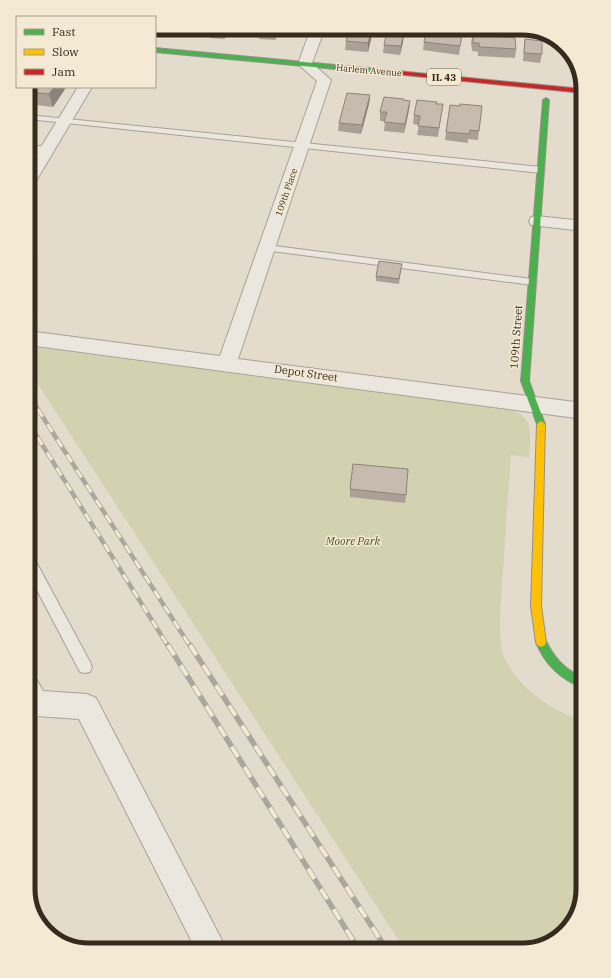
<svg xmlns="http://www.w3.org/2000/svg" width="611" height="978" font-family="'IBM Plex Serif',serif">
  <rect width="100%" height="100%" fill="#e3dccd"/>
  <path fill="#d2d2b0" d="M28,344l13,4 466,61c29,8 23,23 22,49l-18,-3 -11,159c0,14 -1,32 5,45 14,30 48,52 78,62v168l-10,34 -24,21 -27,6h-117l-377,-581z"/>
  <g fill="none" stroke-linecap="round" stroke-linejoin="round">
    <g stroke="#a8a196" stroke-width="2">
      <g id="lane">
        <polygon points="28,115 541,167 545,170 541,173 28,119"/>
        <polygon points="28,145 47,147 51,150 47,153 28,151"/>
        <polygon points="267,245 532,279 537,282 532,285 264,250 264,246"/>
        <polygon points="28,555 33,556 90,662 92,667 90,672 85,673 80,672 28,573"/>
      </g>
    </g>
    <g stroke="#a8a196" stroke-width="2">
      <g id="street">
        <polygon points="311,28 325,28 312,63 331,80 238,359 583,403 583,419 28,345 28,331 220,356 317,81 298,64"/>
        <polygon points="78,87 92,87 36,181 34,184 28,186 28,168"/>
        <polygon points="537,216 583,221 583,231 531,225 529,221 531,217"/>
        <polygon points="28,677 37,680 43,691 87,694 96,698 227,950 196,950 79,719 36,716 28,712"/>
      </g>
    </g>
    <g stroke="#989186" stroke-width="2">
      <g id="fast">
        <polygon points="155,48 377,69 380,71 377,73 155,52"/>
        <polygon points="546,98 549,100 529,381 545,424 541,427 537,424 521,381 543,100"/>
        <path d="M541,637l4,2c8,18 19,30 38,39v10c-23,-9 -38,-23 -47,-46l1,-3z"/>
      </g>
    </g>
    <g stroke="#989186" stroke-width="2">
      <polygon id="slow" points="541,421 545,424 541,606 546,642 545,645 541,647 537,645 536,642 531,606 537,424"/>
    </g>
    <g stroke="#989186" stroke-width="2">
      <polygon id="jam" points="377,69 583,89 583,93 375,72 375,70"/>
    </g>
    <use href="#lane" fill="#ece7de" fill-rule="evenodd"/>
    <use href="#street" fill="#ece7de" fill-rule="evenodd"/>
    <use href="#fast" fill="#4caf50" fill-rule="evenodd"/>
    <use href="#slow" fill="#ffc107" fill-rule="evenodd"/>
    <use href="#jam" fill="#c62828" fill-rule="evenodd"/>
    <g stroke="#aba69e" stroke-width="4.5">
      <g id="rail-far1">
        <polyline points="28,394 190,646"/>
        <polyline points="28,422 168,646"/>
      </g>
    </g>
    <g stroke="#aba69e" stroke-width="5.5">
      <g id="rail">
        <polyline points="168,645 359,950"/>
        <polyline points="190,645 387,950"/>
      </g>
    </g>
    <use href="#rail-far1" stroke="#f4ead3" stroke-width="3" stroke-dasharray="9" stroke-linecap="butt"/>
    <use href="#rail" stroke="#f4ead3" stroke-width="4" stroke-dasharray="12" stroke-linecap="butt"/>
  </g>
  <g fill="#aba096">
    <polygon points="155,28 167,28 164,33 155,32"/>
    <polygon points="167,28 208,28 204,36 168,33"/>
    <polygon points="210,28 243,28 240,33 228,32 224,39 210,38 209,29"/>
    <polygon points="259,28 280,28 275,40 259,39 258,30"/>
    <polygon points="373,31 368,52 345,50 346,41"/>
    <polygon points="404,33 403,42 400,55 383,53 384,45"/>
    <polygon points="473,34 516,49 515,58 478,56 478,52 472,51 471,42"/>
    <polygon points="462,35 459,55 423,50 424,42"/>
    <polygon points="525,39 542,54 540,63 523,61 524,48"/>
    <polygon points="28,87 64,87 65,89 53,107 28,104"/>
    <polygon points="370,95 369,104 361,134 338,131 339,123"/>
    <polygon points="404,100 410,101 409,110 404,133 384,131 385,121 380,121 380,112"/>
    <polygon points="437,104 443,104 438,137 417,135 419,125 413,124 414,115"/>
    <polygon points="450,105 479,131 478,140 468,139 468,143 445,140"/>
    <polygon points="401,268 399,284 376,281 376,276"/>
    <polygon points="350,489 406,495 405,503 350,497"/>
  </g>
  <g fill="#8b827a">
    <polygon points="163,28 167,28 164,33"/>
    <polygon points="203,28 208,28 204,36"/>
    <polygon points="225,28 227,28 228,32 224,39 223,30"/>
    <polygon points="240,28 243,28 240,33"/>
    <polygon points="276,28 280,28 275,40 275,32"/>
    <polygon points="372,28 373,28 373,31 368,52 368,43"/>
    <polygon points="404,33 403,42 400,55 401,46"/>
    <polygon points="54,87 64,87 65,89 53,107 49,94"/>
    <polygon points="370,95 369,104 361,134 362,125"/>
    <polygon points="410,101 409,110 404,133 405,124"/>
  </g>
  <g fill="#c7baae" stroke="#8b827a">
    <polygon points="210,28 225,28 223,30 209,29"/>
    <polygon points="259,28 276,28 275,32 258,30"/>
    <polygon points="350,28 372,28 368,43 346,41"/>
    <polygon points="387,31 404,33 401,46 384,45"/>
    <polygon points="426,32 462,35 460,46 424,42"/>
    <polygon points="473,34 515,38 516,49 480,47 479,43 473,43"/>
    <polygon points="525,39 542,41 542,54 524,53"/>
    <polygon points="28,87 54,87 49,94 28,92"/>
    <polygon points="347,93 370,95 362,125 339,123"/>
    <polygon points="384,97 404,99 403,100 410,101 405,124 384,122 387,112 380,112"/>
    <polygon points="417,100 437,102 436,104 443,104 439,128 418,126 420,116 414,115"/>
    <polygon points="460,104 482,106 479,131 470,130 469,134 446,132 450,105 460,106"/>
    <polygon points="379,261 402,264 399,279 376,276"/>
    <polygon points="353,464 408,469 406,495 350,489"/>
  </g>
  <g text-anchor="middle" dominant-baseline="central" stroke-width="3" stroke-linejoin="round" paint-order="stroke">
    <g font-size="9" fill="#372a1f" stroke="#f4ead3">
      <text transform="translate(369 70) rotate(5)">Harlem Avenue</text>
      <text transform="translate(286 192) rotate(-71)">109th Place</text>
    </g>
    <rect fill="#f4ead3" stroke="#706455" stroke-width="1" x="427" y="69" width="34" height="16" rx="3"/>
    <g font-size="10" font-weight="bold" fill="#372a1f">
      <text x="444" y="77">IL 43</text>
    </g>
    <g font-size="11" fill="#372a1f" stroke="#f4ead3">
      <text transform="translate(516 337) rotate(-86)">109th Street</text>
      <text transform="translate(306 373) rotate(8)">Depot Street</text>
    </g>
    <g font-size="11" font-style="italic" fill="#485226" stroke="#f4ead3">
      <text x="353" y="541">Moore Park</text>
    </g>
  </g>
  <path d="M0 0H611V978H0ZM89 35H522A54 54 0 0 1 576 89V889A54 54 0 0 1 522 943H89A54 54 0 0 1 35 889V89A54 54 0 0 1 89 35Z" fill="#f4ead3" fill-rule="evenodd"/>
  <path fill="none" stroke="#372a1f" stroke-width="5" d="M89 35H522A54 54 0 0 1 576 89V889A54 54 0 0 1 522 943H89A54 54 0 0 1 35 889V89A54 54 0 0 1 89 35Z"/>
  <rect x="16" y="16" width="140" height="72" fill="#f4ead3" stroke="#a89d8b"/>
  <rect x="24" y="29" width="20" height="6" fill="#4caf50" stroke="#a89d8b"/>
  <text x="52" y="36" font-size="12" fill="#372a1f">Fast</text>
  <rect x="24" y="49" width="20" height="6" fill="#ffc107" stroke="#a89d8b"/>
  <text x="52" y="56" font-size="12" fill="#372a1f">Slow</text>
  <rect x="24" y="69" width="20" height="6" fill="#c62828" stroke="#a89d8b"/>
  <text x="52" y="76" font-size="12" fill="#372a1f">Jam</text>
</svg>
